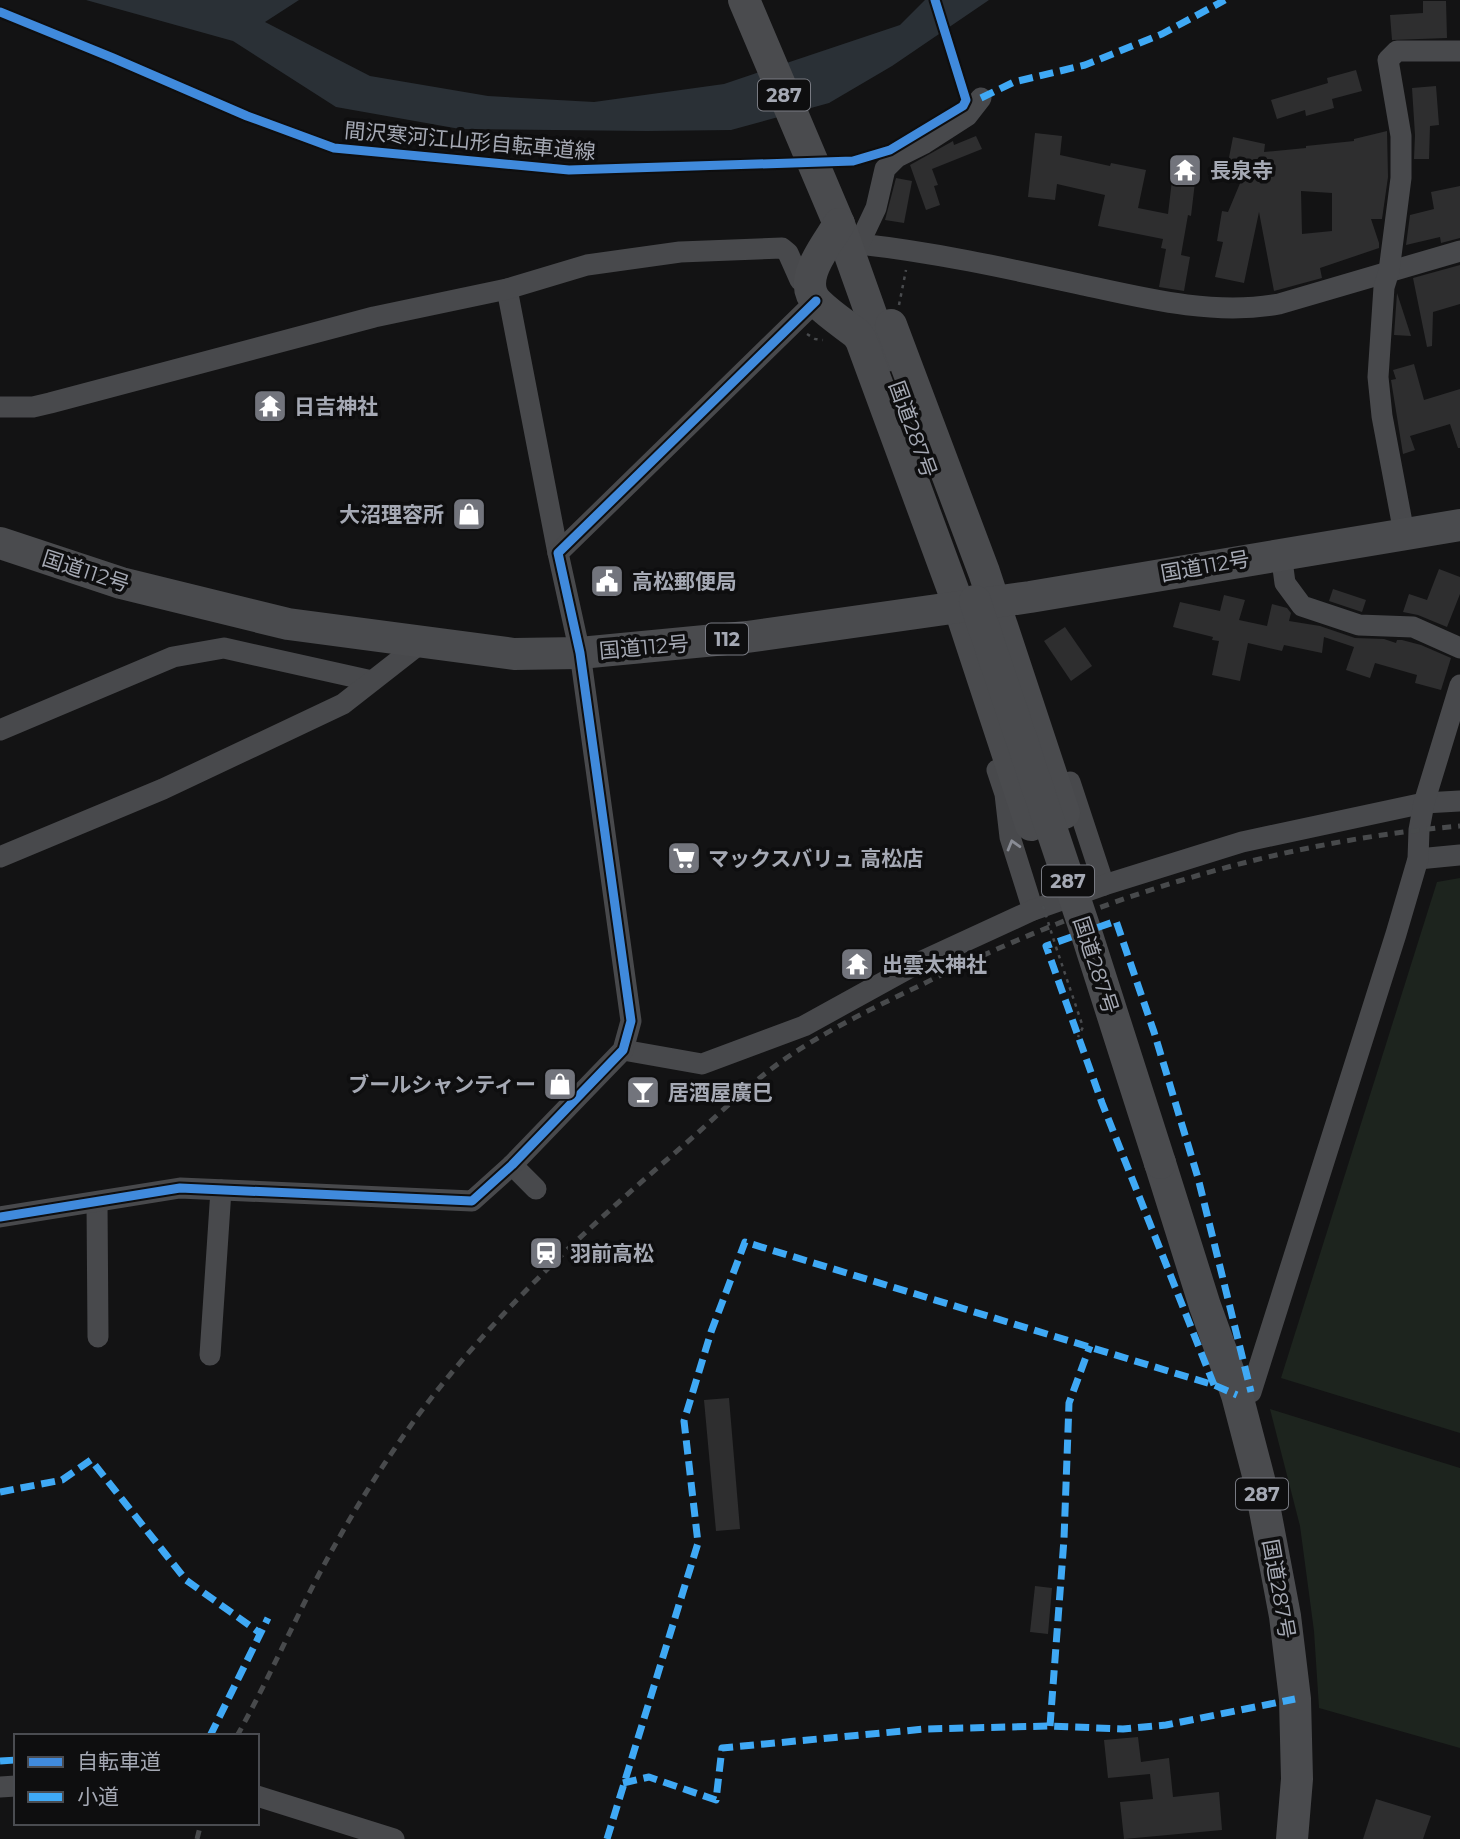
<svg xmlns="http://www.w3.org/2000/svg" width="1460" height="1839" font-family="Montserrat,'Noto Sans JP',sans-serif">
  <rect width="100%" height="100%" fill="#131314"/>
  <g fill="#1d241e">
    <polygon points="1460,878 1460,1433 1281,1378 1437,882"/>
    <polygon points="1270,1409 1460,1468 1460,1748 1319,1708 1314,1631 1300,1526"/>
  </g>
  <polygon fill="#2a3036" points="86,0 299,0 265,22 370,76 488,96 594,102 724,84 900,25 925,0 989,0 892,66 829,103 731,130 647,131 460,129 336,107 233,41"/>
  <g fill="#2e2e2f" fill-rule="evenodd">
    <polygon points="1423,1 1446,1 1447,38 1392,40 1390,15 1423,13"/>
    <polygon points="1356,70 1362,91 1332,99 1334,108 1306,116 1305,110 1277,119 1271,100 1328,83 1327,78"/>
    <polygon points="1436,86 1439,125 1430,126 1429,159 1414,159 1415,135 1412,88"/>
    <path d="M1387,131l1,46 -6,42h-11l8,24v5l-59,20 2,10 -48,13 -15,-79 -15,71 -29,-6 8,-35 -6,-1 5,-30 6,1 13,-31 -16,-3 8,-41 32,7 -1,8 42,-4v-2l48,-5v-2zM1301,191l31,2v38l-30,3z"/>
    <polygon points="1035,133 1062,136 1060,155 1110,166 1111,163 1146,170 1138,208 1168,214 1172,180 1195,182 1191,216 1188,215 1181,255 1190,257 1184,291 1159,287 1166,249 1161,248 1163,239 1098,226 1105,195 1057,184 1055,200 1028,197"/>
    <polygon points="976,136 982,149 932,169 938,185 934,186 940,205 926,210 910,165 953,141 954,145"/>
    <polygon points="896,178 912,181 904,223 885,220"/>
    <polygon points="1460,186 1460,238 1441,243 1440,237 1406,245 1410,215 1434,209 1431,192"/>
    <polygon points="1460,265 1460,304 1433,312 1432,346 1427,347 1413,278"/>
    <polygon points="1397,293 1411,336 1394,335"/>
    <polygon points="1414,364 1424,400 1460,389 1460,448 1458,448 1450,424 1410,436 1415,450 1403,454 1391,380 1396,379 1393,370"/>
    <polygon points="1439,569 1460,577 1460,594 1447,627 1418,615 1403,612 1409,594 1427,600"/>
    <polygon points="1333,589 1366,600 1362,612 1329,601"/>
    <polygon points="1224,595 1245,600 1239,620 1267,626 1272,604 1287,608 1291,613 1289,621 1320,626 1355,638 1384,639 1396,643 1397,640 1402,640 1421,645 1451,658 1441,690 1415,683 1417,675 1375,663 1370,678 1346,670 1354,647 1324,637 1322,653 1284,645 1282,651 1248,643 1240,681 1212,675 1219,641 1212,640 1213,637 1173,627 1180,602 1220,611"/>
    <polygon points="1065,627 1092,666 1071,681 1044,641"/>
    <polygon points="729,1398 740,1529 716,1531 704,1400"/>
    <polygon points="1035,1586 1052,1588 1048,1634 1030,1632"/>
    <polygon points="1138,1737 1141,1762 1169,1758 1173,1797 1219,1792 1222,1830 1124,1839 1120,1802 1153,1799 1150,1774 1108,1778 1104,1740"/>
    <polygon points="1376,1799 1431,1816 1423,1839 1363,1839"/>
  </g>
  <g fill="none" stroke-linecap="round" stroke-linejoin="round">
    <g stroke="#494b4e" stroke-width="2.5" stroke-dasharray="3.5 5" stroke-linecap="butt">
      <polyline points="899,305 906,270"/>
      <polyline points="807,334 815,339 823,340"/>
      <polyline points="1056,947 1083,1027 1078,1037"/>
    </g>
    <g stroke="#48494c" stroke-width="21">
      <path d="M859,244c74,8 147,24 220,40 64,14 134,32 200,20l181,-53"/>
      <polyline points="849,247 859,244 876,208 885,169 897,157 925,143 967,116 981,98"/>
      <polyline points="507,289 558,553"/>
      <polyline points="0,407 33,407 50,403 374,317 507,289 587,265 680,252 782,248 788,253 800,280 808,283"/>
      <polyline points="1404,533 1382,416 1378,377 1384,287 1389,271 1401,178 1401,136 1388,60 1397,51 1460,51"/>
      <polyline points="1281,553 1285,583 1302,606 1359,625 1413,627 1460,648"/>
      <polyline points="0,730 173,657 224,648 372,681"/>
      <polyline points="997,770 1005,794 1010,837 1033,910"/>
      <polyline points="1070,782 1104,885"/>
      <polyline points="0,857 163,789 343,704 421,643"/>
      <polyline points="1418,859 1460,855"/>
      <polyline points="623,1050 702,1064 804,1026 920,962 1033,910 1104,885 1242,842 1424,803 1460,801"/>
      <polyline points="512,1165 536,1189"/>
      <polyline points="97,1202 98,1337"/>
      <polyline points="0,1217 180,1188 472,1201 512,1165 623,1050 631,1021 580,653 558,553 816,301"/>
      <polyline points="210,1355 221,1190"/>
      <polyline points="1237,1395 1251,1392 1396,934 1418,859 1419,830 1424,803 1460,685"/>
      <polyline points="0,1787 16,1786"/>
      <polyline points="257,1796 394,1839"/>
    </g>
    <g stroke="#4a4b4e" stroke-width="32">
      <polyline points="744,0 839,224 886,356"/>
      <path d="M839,224c-12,21 -44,57 -21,79 11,11 26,21 39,31l4,6 98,266 72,219"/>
      <polyline points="891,325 984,572 1064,813"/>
      <polyline points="0,543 121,583 288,624 514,654 580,653 747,637 1030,597 1460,525"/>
      <polyline points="1160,1163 1205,1306 1237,1395 1259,1479 1285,1616 1295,1699 1297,1779 1292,1839"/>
    </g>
    <g stroke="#484a4c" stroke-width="5" stroke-dasharray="9 7" stroke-linecap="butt">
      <path d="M237,1736c29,-52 53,-106 80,-158 30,-57 64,-112 102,-164 76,-101 169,-187 265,-269 32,-28 63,-59 98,-84 41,-29 95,-55 141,-77 168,-84 349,-142 537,-158"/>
      <polyline points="197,1839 201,1823"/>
    </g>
    <polyline stroke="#494b4e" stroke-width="2.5" stroke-dasharray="3.5 5" stroke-linecap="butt" points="1043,906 1056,947"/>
    <polyline stroke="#4a4b4e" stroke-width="32" points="975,601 1088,938 1160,1163"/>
    <g stroke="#3fa9f5" stroke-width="7" stroke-dasharray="14 7" stroke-linecap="butt">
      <polyline points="981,98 1014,82 1085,65 1162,34 1225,0"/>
      <polyline points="1214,1385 1102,1103 1046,946 1116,921 1154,1032 1198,1178 1251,1392"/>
      <polyline points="0,1492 62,1480 91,1460 186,1580 260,1633"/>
      <polyline points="1050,1726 1064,1539 1069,1403 1090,1346"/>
      <polyline points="210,1736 268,1618"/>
      <polyline points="0,1761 16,1760"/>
      <polyline points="623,1783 649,1777 716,1800 722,1748 925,1729 1050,1726 1123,1729 1166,1725 1295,1699"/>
      <polyline points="607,1839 698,1543 684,1421 711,1332 745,1242 1214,1385 1237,1395"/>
    </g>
    <g stroke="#0e0e0f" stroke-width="13">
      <g id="cycleway">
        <polyline points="0,12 113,58 247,116 334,148 569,170 853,161 890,150 963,106 966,100 935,0"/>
        <polyline points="0,1217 180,1188 472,1201 512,1165 623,1050 631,1021 580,653 558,553 816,301"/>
      </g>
    </g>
    <use href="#cycleway" stroke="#408adc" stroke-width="9"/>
  </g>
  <defs><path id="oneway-chevron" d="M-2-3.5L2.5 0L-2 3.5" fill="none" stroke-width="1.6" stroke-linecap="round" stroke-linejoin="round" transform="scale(1.75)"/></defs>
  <use stroke="#898c95" href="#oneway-chevron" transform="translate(1013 845) rotate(-106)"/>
  <defs>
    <g id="temple-square" transform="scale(1.75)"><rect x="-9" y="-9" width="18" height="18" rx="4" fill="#72747c" stroke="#0e0e0f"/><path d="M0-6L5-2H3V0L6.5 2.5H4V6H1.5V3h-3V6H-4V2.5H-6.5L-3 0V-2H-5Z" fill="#fff"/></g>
    <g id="shop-square" transform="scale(1.75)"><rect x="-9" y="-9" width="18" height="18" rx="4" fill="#72747c" stroke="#0e0e0f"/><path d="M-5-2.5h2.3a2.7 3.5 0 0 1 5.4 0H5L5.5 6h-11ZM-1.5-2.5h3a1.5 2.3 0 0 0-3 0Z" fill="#fff"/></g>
    <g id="civic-square" transform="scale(1.75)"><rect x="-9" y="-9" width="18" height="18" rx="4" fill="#72747c" stroke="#0e0e0f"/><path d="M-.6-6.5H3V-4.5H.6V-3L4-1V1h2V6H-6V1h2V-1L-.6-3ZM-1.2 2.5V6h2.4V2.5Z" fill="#fff"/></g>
    <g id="supermarket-square" transform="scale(1.75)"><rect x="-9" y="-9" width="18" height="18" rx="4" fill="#72747c" stroke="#0e0e0f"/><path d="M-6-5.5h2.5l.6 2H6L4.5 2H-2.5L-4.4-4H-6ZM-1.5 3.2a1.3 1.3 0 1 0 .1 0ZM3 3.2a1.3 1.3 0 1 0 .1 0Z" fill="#fff"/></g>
    <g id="bar-square" transform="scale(1.75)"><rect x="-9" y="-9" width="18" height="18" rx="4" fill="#72747c" stroke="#0e0e0f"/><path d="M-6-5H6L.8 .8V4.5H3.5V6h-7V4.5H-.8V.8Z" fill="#fff"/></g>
    <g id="station-square" transform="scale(1.75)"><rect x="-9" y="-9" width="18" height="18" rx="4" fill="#72747c" stroke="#0e0e0f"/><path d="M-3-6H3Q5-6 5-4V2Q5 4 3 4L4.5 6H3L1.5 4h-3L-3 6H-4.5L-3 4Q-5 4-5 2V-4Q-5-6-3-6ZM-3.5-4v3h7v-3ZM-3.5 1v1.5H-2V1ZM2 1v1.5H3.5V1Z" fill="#fff"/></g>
  </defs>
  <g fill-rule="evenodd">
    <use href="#temple-square" x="1185" y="170"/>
    <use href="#temple-square" x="270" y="406"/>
    <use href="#shop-square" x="469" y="514"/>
    <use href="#civic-square" x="607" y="581"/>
    <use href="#supermarket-square" x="684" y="858"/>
    <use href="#temple-square" x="857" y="964"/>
    <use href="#shop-square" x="560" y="1084"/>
    <use href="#bar-square" x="643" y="1092"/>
    <use href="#station-square" x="546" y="1253"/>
  </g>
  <g text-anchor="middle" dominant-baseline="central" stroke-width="7" stroke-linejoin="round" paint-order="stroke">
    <g fill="#0e0e0f" stroke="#787a82" stroke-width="2">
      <rect x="758" y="79.5" width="52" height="31" rx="5"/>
      <rect x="706" y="623.5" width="42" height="31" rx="5"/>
      <rect x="1042" y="865.5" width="52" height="31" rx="5"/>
      <rect x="1236" y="1478.5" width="52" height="31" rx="5"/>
    </g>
    <g font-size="19" font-weight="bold" fill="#a5a9b4">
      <text x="784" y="95">287</text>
      <text x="727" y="639">112</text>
      <text x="1068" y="881">287</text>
      <text x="1262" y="1494">287</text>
    </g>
    <g font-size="21" fill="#a5a9b4" stroke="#0e0e0f">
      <text transform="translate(470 141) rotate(5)">間沢寒河江山形自転車道線</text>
      <text transform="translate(913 429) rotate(70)">国道287号</text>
      <text transform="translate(1205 566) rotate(-10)">国道112号</text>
      <text transform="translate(86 571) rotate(18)">国道112号</text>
      <text transform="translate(644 647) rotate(-5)">国道112号</text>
      <text transform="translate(1096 965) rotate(72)">国道287号</text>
      <text transform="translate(1279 1589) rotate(80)">国道287号</text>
    </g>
    <g font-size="21" font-weight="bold" fill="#a5a9b4" stroke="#0e0e0f" text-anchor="start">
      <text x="1210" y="170">長泉寺</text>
      <text x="294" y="406">日吉神社</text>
      <text x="444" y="514" text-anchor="end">大沼理容所</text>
      <text x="632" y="581">高松郵便局</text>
      <text x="708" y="858">マックスバリュ 高松店</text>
      <text x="882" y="964">出雲太神社</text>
      <text x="536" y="1084" text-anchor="end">ブールシャンティー</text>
      <text x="668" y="1092">居酒屋廣巳</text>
      <text x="570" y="1253">羽前高松</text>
    </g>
  </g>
  <rect x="14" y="1734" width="245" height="91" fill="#0e0e0f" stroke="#4a4c51" stroke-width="2"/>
  <rect x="28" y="1757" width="35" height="10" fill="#408adc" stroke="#4a4c51" stroke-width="2"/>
  <text x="77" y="1769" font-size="21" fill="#a5a9b4">自転車道</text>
  <rect x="28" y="1792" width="35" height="10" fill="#3fa9f5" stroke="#4a4c51" stroke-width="2"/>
  <text x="77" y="1804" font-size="21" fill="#a5a9b4">小道</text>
</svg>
